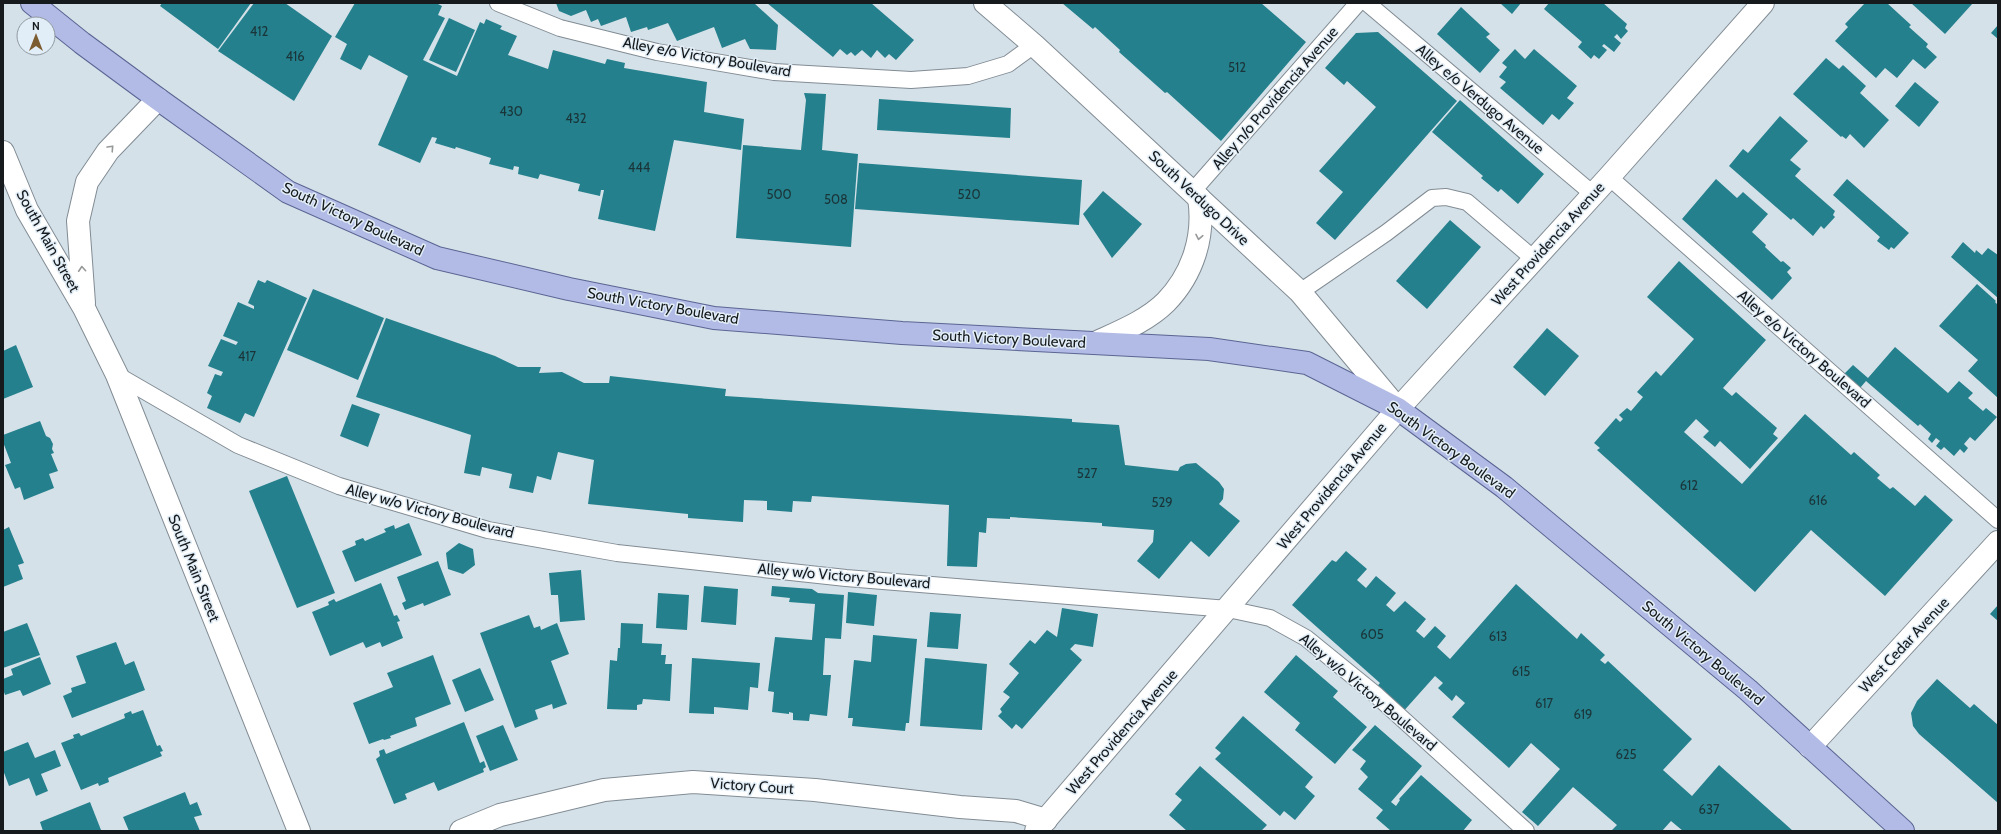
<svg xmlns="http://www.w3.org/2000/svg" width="2001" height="834" font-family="Cabin,sans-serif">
  <rect width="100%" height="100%" fill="#d5e1e9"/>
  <g fill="#24808c">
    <polygon points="162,3 251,3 218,49 160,6"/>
    <polygon points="254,3 285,3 332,36 294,101 218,51"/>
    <polygon points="355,3 436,3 442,6 438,15 445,18 423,60 457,76 480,22 484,24 486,19 502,26 500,29 517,36 508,55 548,69 553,50 605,64 607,59 625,63 624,68 707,82 704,112 744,119 741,150 674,140 655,231 598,219 604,190 601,190 600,196 578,191 580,184 540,174 538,179 518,174 519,167 514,166 513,170 489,164 491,158 456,147 455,149 435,143 437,138 432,137 420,163 378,145 408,76 369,55 361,70 340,59 347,44 335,37"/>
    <polygon points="556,3 754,3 778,25 776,50 750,49 745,39 722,48 714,27 677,41 668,23 648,30 647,27 631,32 626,17 601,26 598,19 591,22 586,10 571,16 559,11"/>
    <polygon points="767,3 871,3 914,40 896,60 889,54 885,58 877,50 871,58 862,50 855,56 851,52 847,55 840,49 833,57"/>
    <polygon points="1062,3 1261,3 1306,42 1221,141 1167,92 1165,93 1119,52 1120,50 1095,27 1093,29"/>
    <polygon points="1500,3 1521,3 1512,14"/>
    <polygon points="1549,3 1603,3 1627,24 1625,28 1628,31 1621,39 1617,34 1614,37 1621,43 1614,52 1604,44 1602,46 1607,50 1599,59 1594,55 1591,59 1578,47 1582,42 1544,9"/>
    <polygon points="1865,3 1887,3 1911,25 1909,27 1928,44 1926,47 1937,57 1925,69 1913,59 1897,78 1885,68 1876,78 1835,41 1848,27 1845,24"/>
    <polygon points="1911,3 1973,3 1945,34"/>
    <polygon points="1461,7 1490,34 1486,37 1500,50 1480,73 1437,34"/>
    <polygon points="449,18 475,30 456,72 429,60"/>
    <polygon points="1998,25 1998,39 1991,33"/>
    <polygon points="1378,32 1457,101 1335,240 1316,223 1343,192 1319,171 1376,107 1347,81 1344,85 1325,68 1356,33"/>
    <polygon points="1515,49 1525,59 1534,49 1577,86 1567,98 1574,103 1559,120 1552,114 1543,125 1500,88 1506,82 1499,77 1507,67 1502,63"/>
    <polygon points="1826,58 1839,69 1843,65 1866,86 1860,93 1889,120 1864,148 1850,134 1846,139 1842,136 1841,137 1793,94"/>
    <polygon points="1915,82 1939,102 1919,127 1895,106"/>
    <polygon points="804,93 826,94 822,150 858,154 851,247 736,238 743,145 801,150 806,100"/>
    <polygon points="879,99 1011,108 1010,138 877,130"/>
    <polygon points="1460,100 1544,174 1518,204 1501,189 1498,192 1481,178 1483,176 1432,132"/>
    <polygon points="1780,116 1808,141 1790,160 1801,169 1795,176 1835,211 1833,215 1835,217 1824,229 1821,226 1813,236 1793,218 1791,220 1729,166 1743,149 1748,153"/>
    <polygon points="859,163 1082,180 1079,225 855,209"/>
    <polygon points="1716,179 1737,198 1743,192 1768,214 1752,232 1766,245 1765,247 1781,262 1783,261 1791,268 1787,272 1792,278 1772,300 1682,219"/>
    <polygon points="1847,179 1909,233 1894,249 1891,247 1889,250 1877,241 1880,237 1833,195"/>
    <polygon points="1103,191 1142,224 1112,258 1083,214"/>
    <polygon points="1450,220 1481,247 1427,309 1396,281"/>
    <polygon points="1963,242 1975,253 1976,250 1982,255 1988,248 1998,255 1998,298 1951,257"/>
    <polygon points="1679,261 1766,340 1723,388 1732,396 1736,392 1777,428 1773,434 1778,438 1750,469 1720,441 1715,447 1703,437 1709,431 1696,419 1684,432 1742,484 1805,414 1851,455 1854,452 1880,475 1877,478 1890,489 1893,487 1915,506 1925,495 1953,520 1885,596 1811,530 1755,592 1597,450 1600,448 1594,443 1616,418 1620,422 1623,419 1619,415 1627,408 1631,411 1643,397 1637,392 1656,371 1661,376 1694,339 1647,297"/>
    <polygon points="258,280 265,283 267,280 307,298 254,417 245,413 240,423 207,408 212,396 207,393 215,374 221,376 223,372 208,366 221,339 236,345 238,342 223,336 238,302 254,309 254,306 248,303"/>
    <polygon points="1977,284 1996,301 1995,302 1998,305 1998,398 1968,371 1978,360 1939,326"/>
    <polygon points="313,289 384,318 358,380 287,350"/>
    <polygon points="386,318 495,356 518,367 541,367 539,373 562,372 584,383 609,383 610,376 726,389 725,396 1072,419 1072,422 1119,425 1125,465 1178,471 1180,467 1186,464 1196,463 1219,482 1224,489 1223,499 1219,504 1240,521 1209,557 1191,541 1159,579 1137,561 1153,542 1154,530 1102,526 1102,523 1010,517 1010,519 987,518 986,533 979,532 977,567 947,566 949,505 812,496 811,502 793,501 792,512 767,510 767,501 744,500 743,522 688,518 688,514 588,504 594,460 558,452 551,480 537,476 533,493 509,488 512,474 482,467 480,476 464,473 471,435 356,397"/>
    <polygon points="1547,328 1579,356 1545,396 1513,367"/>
    <polygon points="16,345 33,387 3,399 3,351"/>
    <polygon points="1895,347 1948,393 1959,381 1973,393 1968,398 1983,411 1986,408 1997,417 1975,441 1970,437 1964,444 1968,448 1964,453 1960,449 1954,456 1944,447 1941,450 1936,446 1940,441 1936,438 1932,443 1928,439 1931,434 1920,424 1918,426 1866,381 1860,388 1844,374 1853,365 1868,378"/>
    <polygon points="352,404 380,414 368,447 340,436"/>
    <polygon points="40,421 46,436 50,438 53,444 52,449 54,453 51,454 58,471 49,474 54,488 24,500 20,487 15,489 5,465 11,463 3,442 3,435"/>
    <polygon points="287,476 335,593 297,608 249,491"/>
    <polygon points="409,523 422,555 355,582 342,551 356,545 355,541 363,538 365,541 386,532 384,529 394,525 395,529"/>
    <polygon points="9,527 24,563 18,565 23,579 3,587 3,530"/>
    <polygon points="459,543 473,549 475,565 463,574 448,569 446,553"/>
    <polygon points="1346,551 1367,569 1357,580 1366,588 1376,576 1396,593 1386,605 1394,612 1405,601 1426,619 1416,631 1424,638 1435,626 1446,636 1437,647 1450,659 1516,584 1577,639 1581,633 1605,655 1600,660 1605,664 1608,661 1692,739 1663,770 1692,796 1719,765 1793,831 1683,831 1671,821 1662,831 1611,831 1617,825 1573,787 1538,826 1522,812 1560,769 1531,743 1509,768 1452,717 1465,703 1456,695 1452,701 1438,688 1443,683 1435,676 1401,714 1374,690 1380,683 1292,605 1332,560 1336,562"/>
    <polygon points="438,561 451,595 424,606 423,603 405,610 402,603 406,601 397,577"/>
    <polygon points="581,570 585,620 560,622 558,595 551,595 549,573"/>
    <polygon points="381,583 394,616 397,615 400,621 397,622 403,638 382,647 380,642 366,648 363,642 330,656 312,612 329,605 328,602 334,599 336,602"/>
    <polygon points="704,586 738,589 736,625 701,622"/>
    <polygon points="772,586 812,589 818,593 844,595 841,639 825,638 823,675 831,675 827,716 810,714 809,721 793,720 793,713 789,712 789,714 772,712 774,692 768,691 775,637 812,640 815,604 789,602 790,598 771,596"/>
    <polygon points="848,592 877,595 874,626 846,623"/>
    <polygon points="658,593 689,595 687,630 656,628"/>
    <polygon points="1998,605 1998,621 1990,614"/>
    <polygon points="1062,608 1098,614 1093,647 1075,644 1070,649 1082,660 1022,729 1016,724 1012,729 998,716 1002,712 1000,709 1010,697 1003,692 1019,673 1009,664 1030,640 1035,644 1047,630 1057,637"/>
    <polygon points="930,612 961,614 958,649 927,647"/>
    <polygon points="529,615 534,628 540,626 541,630 557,623 569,654 551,661 567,704 553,709 552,704 535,710 538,719 515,728 480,633"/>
    <polygon points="27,623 40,655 3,668 3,632"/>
    <polygon points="621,623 643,624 642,643 662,644 661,655 666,655 665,664 672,664 670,701 643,699 642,704 637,705 637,710 607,709 610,660 617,661 618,648 620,648"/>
    <polygon points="873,635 917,639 909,723 906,723 905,731 852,726 853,718 848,718 854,660 871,662"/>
    <polygon points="116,642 125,665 134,661 145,690 72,718 63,696 72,692 71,688 86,683 76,656"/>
    <polygon points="433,655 451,704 415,718 417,726 390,736 391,738 384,740 383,739 369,744 353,703 393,687 387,673"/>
    <polygon points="1296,655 1338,691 1333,697 1367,727 1335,764 1295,730 1300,723 1264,692"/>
    <polygon points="40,657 51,684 23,696 20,690 5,695 3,689 3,679 13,675 11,669"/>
    <polygon points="692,658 760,663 758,688 750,687 748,710 714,707 714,714 689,713"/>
    <polygon points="925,658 987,664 982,730 920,726"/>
    <polygon points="480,668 494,700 465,712 452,680"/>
    <polygon points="1937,679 1970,708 1974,704 1998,725 1998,803 1919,734 1913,726 1911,713 1917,701"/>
    <polygon points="143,710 157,746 160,745 163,751 160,752 162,756 108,778 109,782 99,786 98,783 81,790 61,743 74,738 73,735 79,733 81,736 125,718 124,714 131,711 132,714"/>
    <polygon points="1243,716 1313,777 1305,787 1315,796 1295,820 1284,811 1280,816 1215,759 1221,753 1215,748"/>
    <polygon points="464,722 480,763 484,761 486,767 483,769 484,772 438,791 434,782 405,794 407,799 394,804 376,759 380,756 379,751 384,749 386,754"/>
    <polygon points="503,725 518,760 490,771 476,736"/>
    <polygon points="1375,725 1422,766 1391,802 1396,806 1400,800 1399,799 1421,775 1472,820 1463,831 1391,831 1376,818 1383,810 1358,789 1368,777 1360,769 1366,761 1352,750"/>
    <polygon points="28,742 35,758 55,750 61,766 41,774 48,791 36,796 29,778 9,786 3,770 3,752"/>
    <polygon points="1200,766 1267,825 1261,831 1187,831 1169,815 1182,800 1175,794"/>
    <polygon points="185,792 190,805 197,802 202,815 194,817 200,831 129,831 123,817"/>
    <polygon points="90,802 101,830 43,831 40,822"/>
  </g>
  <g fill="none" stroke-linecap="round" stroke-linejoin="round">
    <g stroke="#828c94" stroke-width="18">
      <g id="lane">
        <polyline points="498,3 560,28 657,52 774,72 911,80 968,76 1008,64 1034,45"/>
        <polyline points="1367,3 1593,194"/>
        <polyline points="1609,177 1998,520"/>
        <polyline points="1192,192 1358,3"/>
        <polyline points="1300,292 1386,233 1432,198 1446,197 1467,202 1534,259"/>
        <polyline points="117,375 238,445 339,486 488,530 617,553 846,578 1228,609 1270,618 1306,638 1375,694 1526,831"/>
      </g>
    </g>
    <g stroke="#828c94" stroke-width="24">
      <g id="street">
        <polyline points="985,3 1034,45 1300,292 1398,409"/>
        <path d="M1095,343c24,-11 52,-22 71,-41 27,-28 39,-66 33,-104"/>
        <polyline points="1810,747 1998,542"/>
        <polyline points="461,831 500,815 604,790 693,782 815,790 960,807 1016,811 1046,820"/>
        <polyline points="1036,831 1398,409 1609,177 1763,3"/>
      </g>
    </g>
    <g stroke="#828c94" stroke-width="24">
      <g id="secondary">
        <polyline points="3,152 27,210 84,308 117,375 299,831"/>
        <polyline points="84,303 78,221 87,182 108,151 158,99"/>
      </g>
    </g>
    <g stroke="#5a6593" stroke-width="24">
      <polyline id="primary" points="32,3 82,43 158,99 288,192 437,258 569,289 714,318 902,333 1209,349 1307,363 1398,409 1504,487 1748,690 1903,831"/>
    </g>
    <use href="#lane" stroke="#fff" stroke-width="16"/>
    <use href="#street" stroke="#fff" stroke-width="22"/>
    <use href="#secondary" stroke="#fff" stroke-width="22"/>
    <use href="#primary" stroke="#b2bbe5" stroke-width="22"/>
  </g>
  <defs><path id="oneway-chevron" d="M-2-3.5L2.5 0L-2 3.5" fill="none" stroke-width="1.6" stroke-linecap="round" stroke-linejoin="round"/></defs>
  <g stroke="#969899">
    <use href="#oneway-chevron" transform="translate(111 148) rotate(-47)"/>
    <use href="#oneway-chevron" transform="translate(1199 237) rotate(101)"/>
    <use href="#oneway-chevron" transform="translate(82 269) rotate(-94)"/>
  </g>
  <g text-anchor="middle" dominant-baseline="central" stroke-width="3" stroke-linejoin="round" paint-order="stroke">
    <g font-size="13" fill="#1a3439">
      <text x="259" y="31">412</text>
      <text x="295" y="56">416</text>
      <text x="1237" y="67">512</text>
      <text x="511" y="111">430</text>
      <text x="576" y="118">432</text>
      <text x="639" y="167">444</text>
      <text x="779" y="194">500</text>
      <text x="969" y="194">520</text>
      <text x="836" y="199">508</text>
      <text x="247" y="356">417</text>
      <text x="1087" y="473">527</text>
      <text x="1689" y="485">612</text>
      <text x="1818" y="500">616</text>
      <text x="1162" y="502">529</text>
      <text x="1372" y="634">605</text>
      <text x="1498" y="636">613</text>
      <text x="1521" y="671">615</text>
      <text x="1544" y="703">617</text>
      <text x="1583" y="714">619</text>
      <text x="1626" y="754">625</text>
      <text x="1709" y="809">637</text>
    </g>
    <g font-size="15" fill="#161a1d" stroke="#e2eef7">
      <text transform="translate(707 57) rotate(10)">Alley e/o Victory Boulevard</text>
      <text transform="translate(1275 98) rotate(-49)">Alley n/o Providencia Avenue</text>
      <text transform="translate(1480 99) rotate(40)">Alley e/o Verdugo Avenue</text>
      <text transform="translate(1199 198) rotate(43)">South Verdugo Drive</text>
      <text transform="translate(353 219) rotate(25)">South Victory Boulevard</text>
      <text transform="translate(48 241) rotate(61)">South Main Street</text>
      <text transform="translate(1548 244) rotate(-48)">West Providencia Avenue</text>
      <text transform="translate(663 306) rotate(10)">South Victory Boulevard</text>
      <text transform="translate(1009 339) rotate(3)">South Victory Boulevard</text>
      <text transform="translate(1804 349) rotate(41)">Alley e/o Victory Boulevard</text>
      <text transform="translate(1451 450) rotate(36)">South Victory Boulevard</text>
      <text transform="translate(1332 486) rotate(-50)">West Providencia Avenue</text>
      <text transform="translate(430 511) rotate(15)">Alley w/o Victory Boulevard</text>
      <text transform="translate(194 568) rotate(68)">South Main Street</text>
      <text transform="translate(844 576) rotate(5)">Alley w/o Victory Boulevard</text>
      <text transform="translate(1904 645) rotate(-47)">West Cedar Avenue</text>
      <text transform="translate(1703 653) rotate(40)">South Victory Boulevard</text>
      <text transform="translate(1368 692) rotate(40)">Alley w/o Victory Boulevard</text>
      <text transform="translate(1122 732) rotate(-49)">West Providencia Avenue</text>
      <text transform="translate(752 786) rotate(4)">Victory Court</text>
    </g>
  </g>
  <rect width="2001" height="834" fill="none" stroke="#161a1d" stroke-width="8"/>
  <g transform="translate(36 36)"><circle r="19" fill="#e2eef7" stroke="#9099a0"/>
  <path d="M0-3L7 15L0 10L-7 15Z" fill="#7c5c31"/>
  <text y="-6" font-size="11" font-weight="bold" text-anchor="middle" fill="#161a1d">N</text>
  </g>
</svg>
